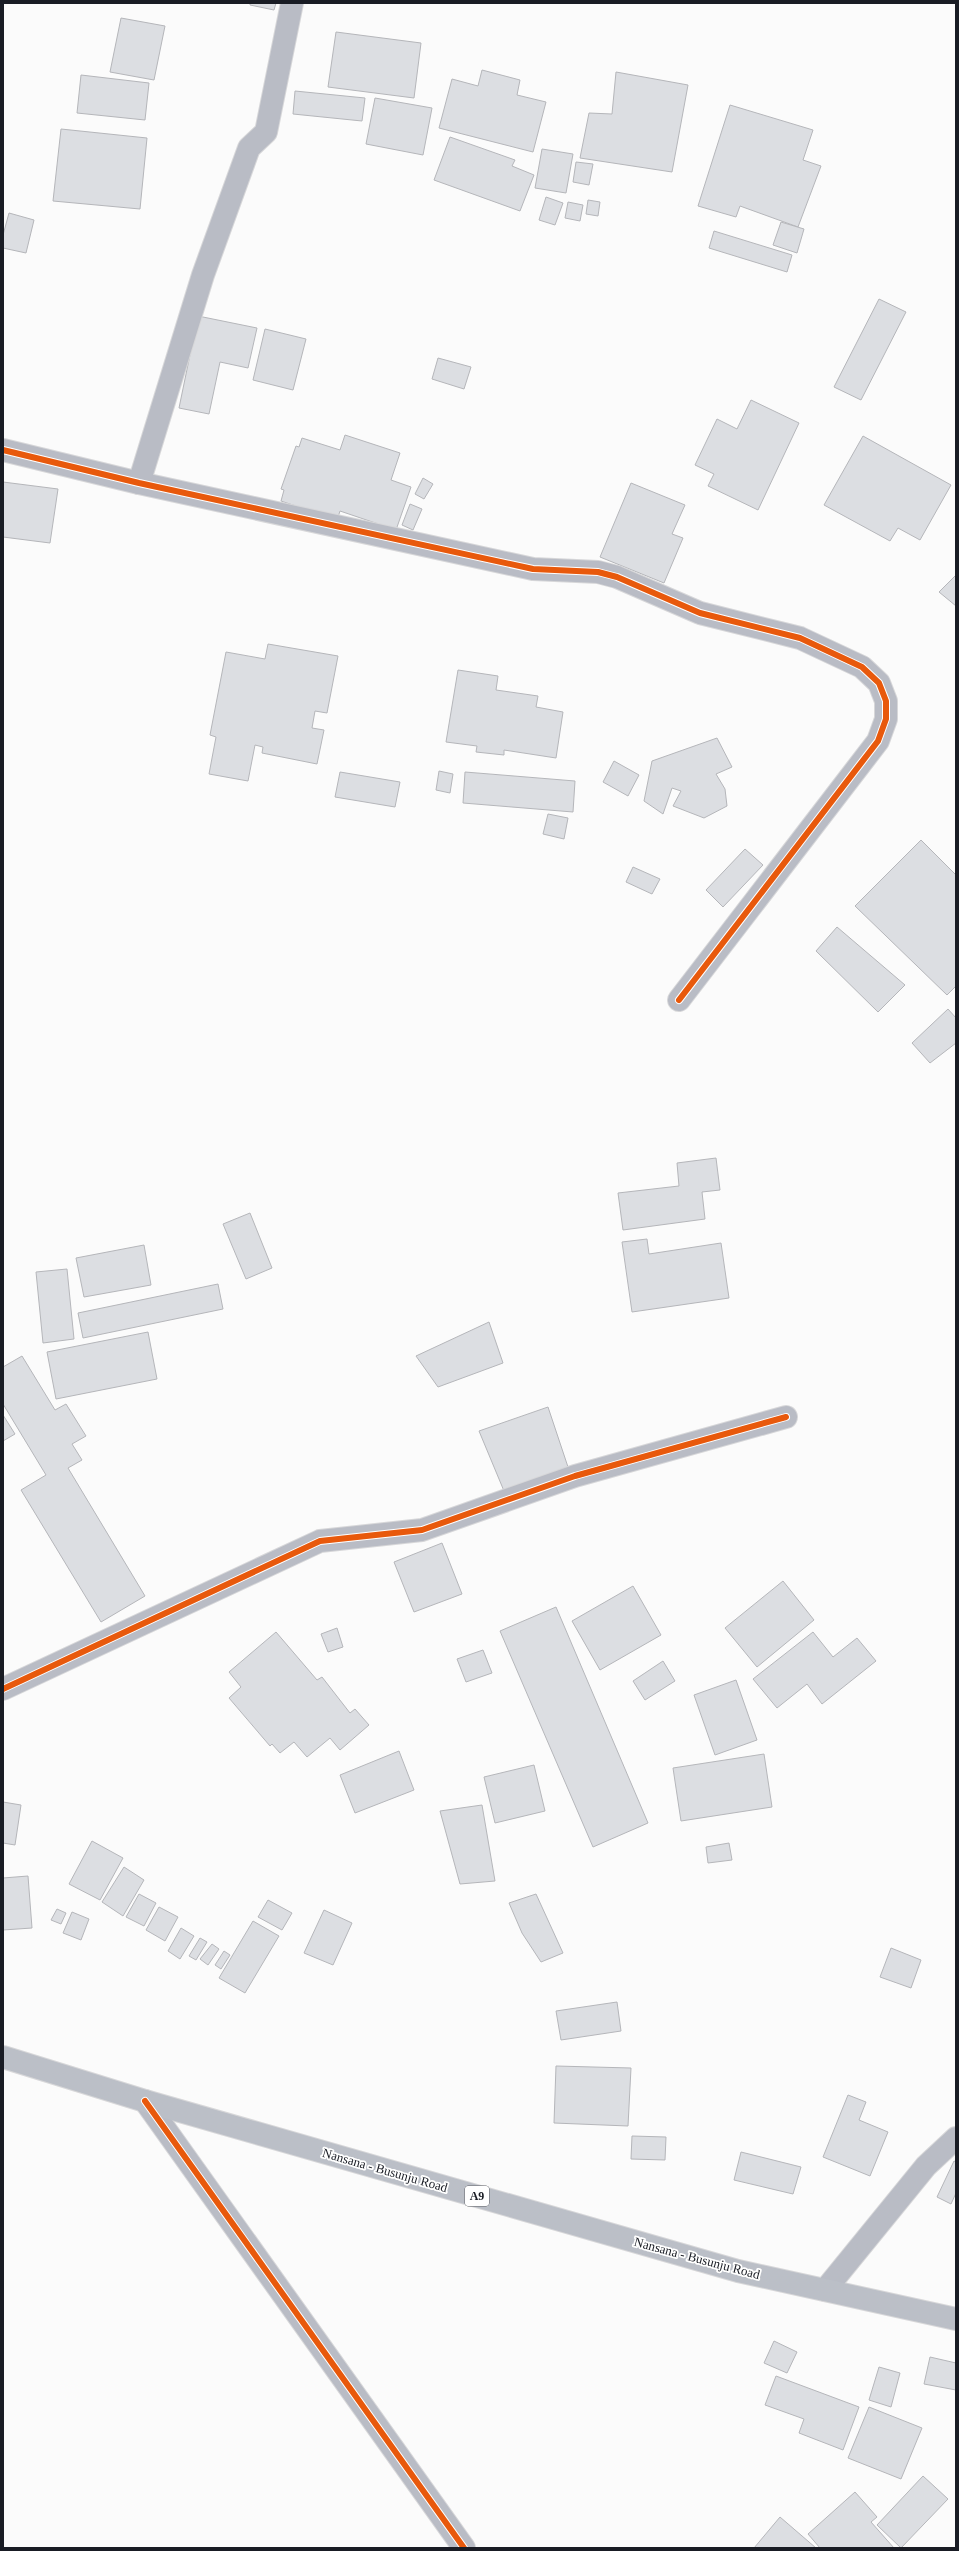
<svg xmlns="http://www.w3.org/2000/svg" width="959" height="2551" font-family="'Times New Roman',serif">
  <rect width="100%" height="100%" fill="#fbfbfb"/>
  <g fill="#dcdee2" stroke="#b5b6ba">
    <polygon points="250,3 276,3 274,10 250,5"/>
    <polygon points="121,18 165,26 154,80 110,72"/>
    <polygon points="336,32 421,43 414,98 328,87"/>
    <polygon points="482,70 520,80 517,95 546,102 533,152 439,128 452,79 478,86"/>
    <polygon points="616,72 688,85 672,172 580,158 589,113 612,114"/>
    <polygon points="81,75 149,83 145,120 77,113"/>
    <polygon points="295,91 365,98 362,121 293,114"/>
    <polygon points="375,98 432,108 423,155 366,144"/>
    <polygon points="730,105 813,130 803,160 821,166 798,227 740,206 736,217 698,206"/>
    <polygon points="61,129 147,138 140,209 53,201"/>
    <polygon points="450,137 515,160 512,166 534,175 520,211 434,180"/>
    <polygon points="542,149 573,154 566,193 535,188"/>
    <polygon points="576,162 593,164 589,185 573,182"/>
    <polygon points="546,197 563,203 555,225 539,220"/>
    <polygon points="588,200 600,202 598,216 586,214"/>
    <polygon points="568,202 583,205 580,221 565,218"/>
    <polygon points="9,213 34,220 26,253 3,248 3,235"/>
    <polygon points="781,222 804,229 797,253 773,245"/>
    <polygon points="714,231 792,255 787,272 709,248"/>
    <polygon points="879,299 906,312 861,400 834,387"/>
    <polygon points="198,316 257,328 248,368 220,362 209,414 179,408"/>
    <polygon points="265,329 306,339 293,390 253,380"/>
    <polygon points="438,358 471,367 464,389 432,379"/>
    <polygon points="751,400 799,423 758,510 708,486 714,474 695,465 717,419 737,429"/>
    <polygon points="345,435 400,453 391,480 411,487 396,530 340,511 337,520 281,501 284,490 281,489 296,446 299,447 302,438 340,450"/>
    <polygon points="863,436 951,485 920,540 898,528 890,541 824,505"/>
    <polygon points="423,478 433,484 424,499 415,494"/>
    <polygon points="3,482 58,489 50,543 3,537"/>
    <polygon points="631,483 685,505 672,534 683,538 664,583 600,557"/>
    <polygon points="410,504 422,509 413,530 402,525"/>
    <polygon points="956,575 956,606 939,592"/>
    <polygon points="268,644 338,656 327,713 315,711 312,728 324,730 317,764 262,753 263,747 255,745 248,781 209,774 216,737 210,735 226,652 265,659"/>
    <polygon points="458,670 498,676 496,690 538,696 536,707 563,712 556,758 504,750 504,755 476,752 477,746 446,742"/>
    <polygon points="717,738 732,767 716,774 725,789 727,806 704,818 673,806 681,791 672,788 663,814 644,801 652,761"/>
    <polygon points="614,761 639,775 628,796 603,782"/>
    <polygon points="439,771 453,774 450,793 436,790"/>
    <polygon points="340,772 400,782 395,807 335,797"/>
    <polygon points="465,772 575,781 573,812 463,803"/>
    <polygon points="548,814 568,818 564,839 543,834"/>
    <polygon points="921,840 956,875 956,986 947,995 855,906"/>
    <polygon points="745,849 763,865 723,907 706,890"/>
    <polygon points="633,867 660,879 652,894 626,882"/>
    <polygon points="837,927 905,985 878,1012 816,951"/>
    <polygon points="948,1009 956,1018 956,1043 930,1063 912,1043"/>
    <polygon points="716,1158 720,1190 702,1192 705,1219 623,1230 618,1193 679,1186 677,1163"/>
    <polygon points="250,1213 272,1268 246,1279 223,1224"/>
    <polygon points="647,1239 649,1254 721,1243 729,1298 632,1312 622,1242"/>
    <polygon points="144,1245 151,1285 84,1297 76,1258"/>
    <polygon points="67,1269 74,1339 43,1343 36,1272"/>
    <polygon points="218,1284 223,1309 83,1338 78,1313"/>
    <polygon points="489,1322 503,1363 438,1387 416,1356"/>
    <polygon points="148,1332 157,1379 56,1399 47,1352"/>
    <polygon points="22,1356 55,1410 66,1404 86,1436 72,1444 82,1460 68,1468 145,1596 101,1622 21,1490 46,1475 3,1404 3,1367"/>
    <polygon points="548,1407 568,1467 504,1491 479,1431"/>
    <polygon points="3,1415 15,1434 3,1441"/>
    <polygon points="442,1543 462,1594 414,1612 394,1562"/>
    <polygon points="783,1581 814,1620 757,1667 725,1628"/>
    <polygon points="633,1586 661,1635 600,1670 572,1621"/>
    <polygon points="556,1607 648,1823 593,1847 500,1631"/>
    <polygon points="337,1628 343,1647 328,1652 321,1634"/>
    <polygon points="276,1632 317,1680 322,1677 350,1713 355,1709 369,1725 340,1750 330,1738 307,1757 294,1742 280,1753 272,1744 270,1746 229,1698 241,1687 229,1672"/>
    <polygon points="813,1632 833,1657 857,1638 876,1661 822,1704 807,1684 777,1708 753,1679"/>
    <polygon points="483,1650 492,1673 466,1682 457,1659"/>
    <polygon points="663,1661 675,1681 645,1700 633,1681"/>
    <polygon points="736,1680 757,1740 715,1755 694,1695"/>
    <polygon points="399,1751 414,1790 355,1813 340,1775"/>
    <polygon points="764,1754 772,1807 681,1821 673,1768"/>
    <polygon points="534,1765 545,1811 495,1823 484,1777"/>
    <polygon points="3,1802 21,1805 15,1845 3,1843"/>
    <polygon points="482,1805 495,1881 460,1884 440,1811"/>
    <polygon points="92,1841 123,1858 100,1900 69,1884"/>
    <polygon points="729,1843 732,1860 708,1863 706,1847"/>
    <polygon points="124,1867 144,1880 123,1916 102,1902"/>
    <polygon points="28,1876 32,1928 3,1930 3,1878"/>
    <polygon points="139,1894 156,1903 144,1926 126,1917"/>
    <polygon points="536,1894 563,1953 541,1962 522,1933 509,1903"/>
    <polygon points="268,1900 292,1913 282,1930 258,1917"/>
    <polygon points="159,1907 178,1917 165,1941 146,1930"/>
    <polygon points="57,1909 66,1913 61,1924 51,1920"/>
    <polygon points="324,1910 352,1923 333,1965 304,1953"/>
    <polygon points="72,1912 89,1919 81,1940 63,1933"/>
    <polygon points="253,1921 279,1936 245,1993 219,1978"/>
    <polygon points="181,1928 194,1936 180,1959 168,1951"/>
    <polygon points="200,1938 207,1942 196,1960 189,1956"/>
    <polygon points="212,1944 219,1949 208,1965 200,1959"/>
    <polygon points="891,1948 921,1960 911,1988 880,1977"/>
    <polygon points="224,1951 230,1955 221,1969 215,1965"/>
    <polygon points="617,2002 621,2031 561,2040 556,2011"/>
    <polygon points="556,2066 631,2068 628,2126 554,2123"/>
    <polygon points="848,2095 866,2102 859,2120 888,2132 870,2176 823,2157"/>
    <polygon points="632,2136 666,2137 665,2160 631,2159"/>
    <polygon points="741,2152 801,2167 793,2194 734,2180"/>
    <polygon points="954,2161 956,2162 956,2193 951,2204 937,2197"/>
    <polygon points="774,2341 797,2352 787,2373 764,2363"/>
    <polygon points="930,2357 956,2363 956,2390 924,2384"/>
    <polygon points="879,2367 900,2373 891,2407 869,2400"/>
    <polygon points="776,2376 859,2407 843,2450 799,2433 804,2419 765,2405"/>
    <polygon points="869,2407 922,2428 901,2479 848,2458"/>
    <polygon points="923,2476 948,2499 901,2548 877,2525"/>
    <polygon points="855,2492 877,2517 871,2522 894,2548 820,2548 808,2534"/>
    <polygon points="780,2517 816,2548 754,2548"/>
  </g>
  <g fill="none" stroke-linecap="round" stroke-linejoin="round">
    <g stroke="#d7d7d9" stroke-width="24">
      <g id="minor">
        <polyline points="3,450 139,483 533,569 598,572 617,577 700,613 800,638 862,667 879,683 886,701 886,719 878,741 679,1000"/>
        <polyline points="139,483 203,275 249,148 266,132 292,3"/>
        <polyline points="3,1689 320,1541 422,1530 575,1476 786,1417"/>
        <polyline points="145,2101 464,2548"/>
        <polyline points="825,2290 926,2166 956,2138"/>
      </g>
    </g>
    <g stroke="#d7d7d9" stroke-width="24">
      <polyline id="major" points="3,2057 145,2101 738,2271 956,2319"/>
    </g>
    <use href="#minor" stroke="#b9bcc5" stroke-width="22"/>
    <use href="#major" stroke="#bbbfc7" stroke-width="22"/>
    <g stroke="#fff" stroke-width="8">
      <g id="cycleway">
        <polyline points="3,450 139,483 533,569 598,572 617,577 700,613 800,638 862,667 879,683 886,701 886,719 878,741 679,1000"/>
        <polyline points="3,1689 320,1541 422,1530 575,1476 786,1417"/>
        <polyline points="145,2101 464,2548"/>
      </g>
    </g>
    <use href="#cycleway" stroke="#e8590c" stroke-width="6"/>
  </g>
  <g text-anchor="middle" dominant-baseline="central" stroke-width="3.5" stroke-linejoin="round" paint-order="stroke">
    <rect fill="#fff" stroke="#5e6066" stroke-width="1" x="465" y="2186" width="24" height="20" rx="3"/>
    <g font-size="12" font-weight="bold" fill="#191c24">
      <text x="477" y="2196">A9</text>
    </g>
    <g font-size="13" fill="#191c24" stroke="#fff">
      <text transform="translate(385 2170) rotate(16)">Nansana - Busunju Road</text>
      <text transform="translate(697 2258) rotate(15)">Nansana - Busunju Road</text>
    </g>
  </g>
  <rect width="959" height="2551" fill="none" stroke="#191c24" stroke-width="8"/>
</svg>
